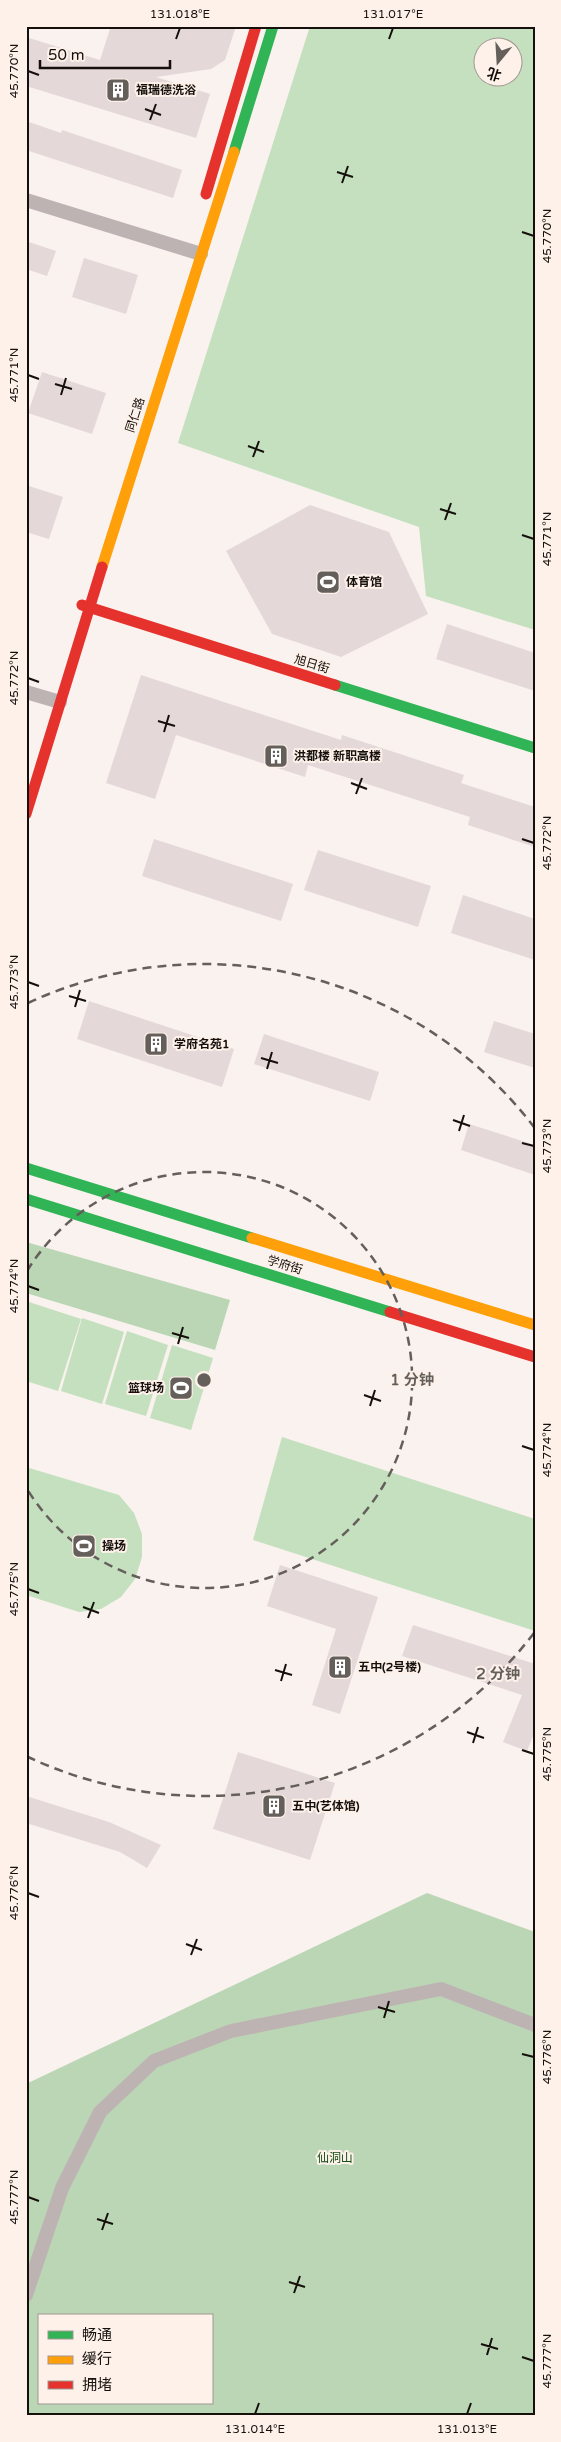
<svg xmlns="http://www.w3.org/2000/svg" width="561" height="2442" font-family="'Varela Round','Noto Sans SC',sans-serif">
  <rect width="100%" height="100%" fill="#f9f2ee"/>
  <g fill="#c4e0be" fill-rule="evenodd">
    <path d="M310,26h225v604l-109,-34 -7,-69 -241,-84zM484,48h30v30h-30z"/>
    <polygon points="26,1301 81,1319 58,1391 26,1381"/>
    <polygon points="82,1318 124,1332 102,1404 61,1391"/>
    <polygon points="127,1331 168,1345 146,1416 105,1404"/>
    <polygon points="172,1345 213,1358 191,1430 150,1418"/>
    <polygon points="282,1437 535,1519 535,1631 253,1540"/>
    <polygon points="26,1467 119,1495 134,1513 142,1534 142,1557 135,1579 121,1597 101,1609 79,1612 26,1595"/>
  </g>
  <g fill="#bbd6b5" fill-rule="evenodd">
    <polygon points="26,1242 230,1300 215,1350 26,1293"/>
    <path d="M427,1893l108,39v484h-509v-332zM39,2316h172v87h-172z"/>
  </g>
  <g fill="#e5d8d9">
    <polygon points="111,26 236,26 225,60 211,69 156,77 210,94 196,138 26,86 26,37 100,60"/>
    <polygon points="26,121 61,133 62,130 182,170 173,198 26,150"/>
    <polygon points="26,241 56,251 47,276 26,269"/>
    <polygon points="84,258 138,275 126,314 72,297"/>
    <polygon points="42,372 106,393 92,434 28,413"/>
    <polygon points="26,485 63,497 49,539 26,532"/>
    <polygon points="310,505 389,532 428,614 341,657 272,634 226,551"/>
    <polygon points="447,624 535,653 535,691 436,659"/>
    <polygon points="141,675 341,740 342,735 464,775 461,783 535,807 535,847 468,825 470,817 308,765 305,777 176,735 155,799 106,783"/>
    <polygon points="154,839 293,884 281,921 142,876"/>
    <polygon points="318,850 431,886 418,927 304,890"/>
    <polygon points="463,895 535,919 535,960 451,933"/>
    <polygon points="89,1001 234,1049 222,1087 77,1039"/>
    <polygon points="494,1021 535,1034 535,1068 484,1052"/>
    <polygon points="264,1034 379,1072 370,1101 254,1064"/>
    <polygon points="469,1124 535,1145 535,1175 461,1150"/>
    <polygon points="280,1565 378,1597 340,1714 312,1705 336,1629 267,1606"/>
    <polygon points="413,1625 535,1664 535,1731 527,1751 503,1742 522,1695 402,1656"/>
    <polygon points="238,1752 335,1783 310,1860 213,1829"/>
    <polygon points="26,1796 109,1822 161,1845 147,1868 120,1852 26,1823"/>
  </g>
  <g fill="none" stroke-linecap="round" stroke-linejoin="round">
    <g stroke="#beb3b3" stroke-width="14">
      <polyline points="26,200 201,254"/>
      <polyline points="26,692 60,702"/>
      <polyline points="26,2295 62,2188 100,2112 154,2061 231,2031 441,1989 535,2025"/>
    </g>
    <g stroke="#30b455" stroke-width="11">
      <polyline points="234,152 273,26"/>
      <polyline points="335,685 535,748"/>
      <polyline points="26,1168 252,1238"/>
      <polyline points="26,1199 390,1312"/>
    </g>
    <g stroke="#ff9f0a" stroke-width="11">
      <polyline points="102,567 234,152"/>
      <polyline points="252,1238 535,1325"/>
    </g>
    <g stroke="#e5322d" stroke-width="11">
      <polyline points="206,194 256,26"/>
      <polyline points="82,605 335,685"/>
      <polyline points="26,814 102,567"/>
      <polyline points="390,1312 535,1357"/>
    </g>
  </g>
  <path fill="none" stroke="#16100c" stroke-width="2" d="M176,39l4,-11M389,39l4,-11M28,71l11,4M145,109l16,6M150,120l6,-16M337,172l16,5M342,183l6,-17M522,232l12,4M28,375l11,4M55,384l17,5M61,395l5,-17M248,446l16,6M253,457l6,-16M440,509l16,5M445,520l6,-17M522,535l12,4M28,678l11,4M158,721l17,5M164,732l5,-17M351,783l16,6M356,794l6,-16M522,839l12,4M28,982l11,4M69,996l17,5M75,1007l5,-17M261,1058l17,5M267,1069l5,-17M453,1120l17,6M459,1131l5,-16M522,1143l12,3M28,1286l11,4M172,1333l17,5M178,1344l5,-17M364,1395l17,6M370,1406l5,-16M522,1446l12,4M28,1589l11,4M83,1607l16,6M88,1618l6,-16M275,1670l17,5M281,1681l5,-17M467,1732l17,6M473,1743l5,-16M522,1750l12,4M28,1893l11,4M186,1944l16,6M191,1955l6,-16M378,2007l17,5M384,2018l5,-17M522,2054l12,3M28,2197l11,4M97,2219l16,5M102,2230l6,-17M289,2282l16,5M294,2293l6,-17M481,2344l17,5M487,2355l5,-17M522,2357l12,4M255,2414l4,-11M467,2414l4,-11"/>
  <g fill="none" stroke="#655f5b" stroke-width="2.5" stroke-dasharray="9 6">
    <path d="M27 1271A208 208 0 1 1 27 1489"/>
    <path d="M534 1633A416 416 0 0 1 28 1757M28 1003A416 416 0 0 1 534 1127"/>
  </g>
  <defs>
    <g id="building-square" transform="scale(1.25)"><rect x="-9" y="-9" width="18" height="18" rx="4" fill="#655f5b" stroke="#fdf1ea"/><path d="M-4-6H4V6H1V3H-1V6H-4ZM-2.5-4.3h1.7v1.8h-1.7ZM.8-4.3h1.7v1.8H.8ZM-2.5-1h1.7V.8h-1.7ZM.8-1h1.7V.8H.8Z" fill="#fff"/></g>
    <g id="stadium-square" transform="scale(1.25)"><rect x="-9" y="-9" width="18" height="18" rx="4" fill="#655f5b" stroke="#fdf1ea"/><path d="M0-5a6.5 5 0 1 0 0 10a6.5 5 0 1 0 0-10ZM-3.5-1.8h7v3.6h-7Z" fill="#fff"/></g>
  </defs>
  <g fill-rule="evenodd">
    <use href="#building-square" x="118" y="90"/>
    <use href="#stadium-square" x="328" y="582"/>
    <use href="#building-square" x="276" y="756"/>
    <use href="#building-square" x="156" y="1044"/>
    <use href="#stadium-square" x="181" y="1388"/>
    <use href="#stadium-square" x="84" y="1546"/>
    <use href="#building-square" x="340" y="1667"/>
    <use href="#building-square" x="274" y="1806"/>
  </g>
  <g text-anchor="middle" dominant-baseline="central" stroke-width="4" stroke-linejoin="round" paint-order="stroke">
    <g font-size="12" font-weight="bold" fill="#16100c" stroke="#fdf1ea" text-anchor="start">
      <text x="136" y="90">福瑞德洗浴</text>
      <text x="346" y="582">体育馆</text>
      <text x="294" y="756">洪都楼 新职高楼</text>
      <text x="174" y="1044">学府名苑1</text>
      <text x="164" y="1388" text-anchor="end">篮球场</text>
      <text x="102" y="1546">操场</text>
      <text x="358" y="1667">五中(2号楼)</text>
      <text x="292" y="1806">五中(艺体馆)</text>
    </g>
    <g font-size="12" fill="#16100c" stroke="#fdf1ea">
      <text transform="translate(135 415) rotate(-72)">同仁路</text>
      <text transform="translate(312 664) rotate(17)">旭日街</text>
      <text transform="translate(285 1265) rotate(17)">学府街</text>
    </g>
    <g font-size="12" fill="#124d15" stroke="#fdf1ea">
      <text x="335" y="2158">仙洞山</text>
    </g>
  </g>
  <circle cx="204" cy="1380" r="8" fill="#655f5b" stroke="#fdf1ea" stroke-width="2.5"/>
  <g font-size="15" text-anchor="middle" font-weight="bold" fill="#655f5b" stroke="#fdf1ea" stroke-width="4" stroke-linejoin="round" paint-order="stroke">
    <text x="412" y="1385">1 分钟</text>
    <text x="498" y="1679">2 分钟</text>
  </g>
  <rect width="561" height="2442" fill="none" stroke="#fdf1ea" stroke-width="55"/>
  <rect x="38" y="2314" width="175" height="90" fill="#fdf1ea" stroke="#a19791"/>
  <rect x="48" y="2331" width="25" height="8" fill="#30b455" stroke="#a19791"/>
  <text x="82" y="2340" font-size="15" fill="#16100c">畅通</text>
  <rect x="48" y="2356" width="25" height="8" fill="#ff9f0a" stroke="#a19791"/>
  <text x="82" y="2364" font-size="15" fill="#16100c">缓行</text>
  <rect x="48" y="2381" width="25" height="8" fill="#e5322d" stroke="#a19791"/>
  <text x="82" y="2390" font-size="15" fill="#16100c">拥堵</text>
  <g transform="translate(498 62) rotate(198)"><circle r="24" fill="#fdf1ea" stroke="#a19791"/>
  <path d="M0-4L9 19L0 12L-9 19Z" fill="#655f5b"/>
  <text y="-8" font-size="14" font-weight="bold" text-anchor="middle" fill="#16100c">北</text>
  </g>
  <path d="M40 60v8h130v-8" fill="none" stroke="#16100c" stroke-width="2.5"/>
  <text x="48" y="60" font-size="15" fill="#16100c" stroke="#fdf1ea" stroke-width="4" paint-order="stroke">50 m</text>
  <rect x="28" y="28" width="506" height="2386" fill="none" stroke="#16100c" stroke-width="2"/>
  <g font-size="12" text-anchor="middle" fill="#16100c">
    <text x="180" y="18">131.018°E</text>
    <text x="393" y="18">131.017°E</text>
    <text transform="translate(14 71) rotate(-90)" y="4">45.770°N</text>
    <text transform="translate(547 236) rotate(-90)" y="4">45.770°N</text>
    <text transform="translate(14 375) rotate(-90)" y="4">45.771°N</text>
    <text transform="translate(547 539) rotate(-90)" y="4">45.771°N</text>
    <text transform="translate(14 678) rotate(-90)" y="4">45.772°N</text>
    <text transform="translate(547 843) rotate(-90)" y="4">45.772°N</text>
    <text transform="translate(14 982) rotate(-90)" y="4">45.773°N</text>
    <text transform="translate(547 1146) rotate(-90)" y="4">45.773°N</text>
    <text transform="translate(14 1286) rotate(-90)" y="4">45.774°N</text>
    <text transform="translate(547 1450) rotate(-90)" y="4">45.774°N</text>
    <text transform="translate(14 1589) rotate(-90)" y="4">45.775°N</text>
    <text transform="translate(547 1754) rotate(-90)" y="4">45.775°N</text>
    <text transform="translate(14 1893) rotate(-90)" y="4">45.776°N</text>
    <text transform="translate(547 2057) rotate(-90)" y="4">45.776°N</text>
    <text transform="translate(14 2197) rotate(-90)" y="4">45.777°N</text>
    <text transform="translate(547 2361) rotate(-90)" y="4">45.777°N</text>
    <text x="255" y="2433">131.014°E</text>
    <text x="467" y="2433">131.013°E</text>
  </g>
</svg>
